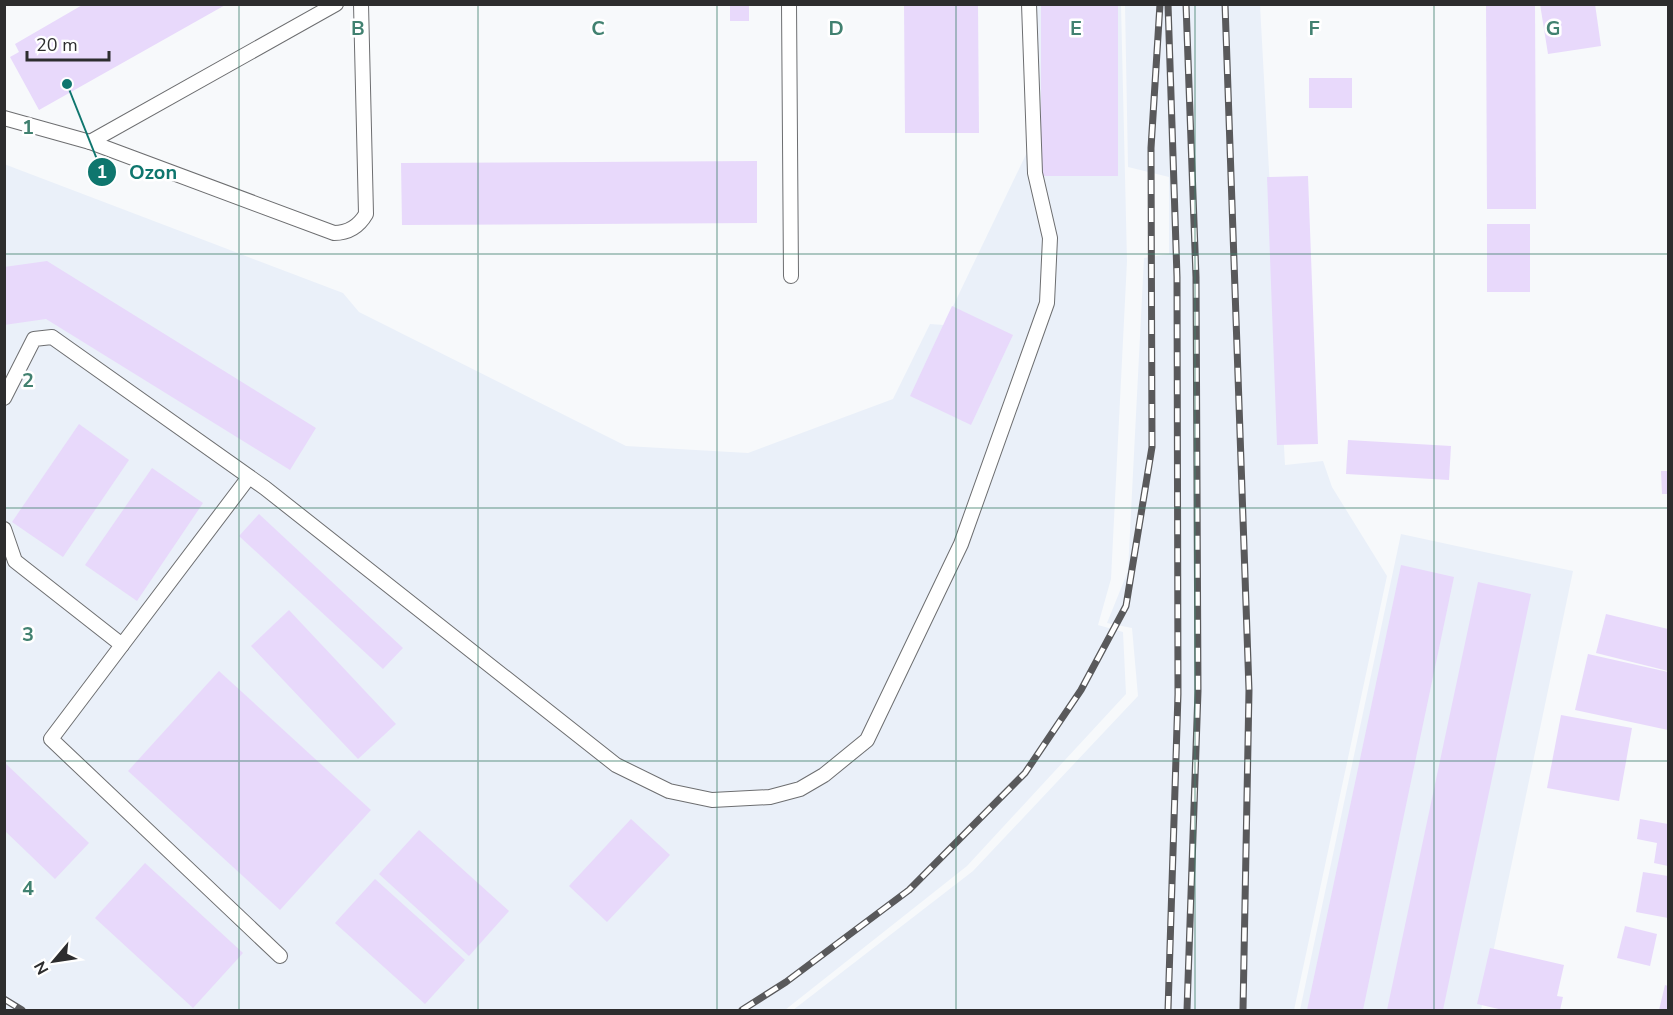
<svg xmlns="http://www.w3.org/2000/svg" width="1673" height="1015" font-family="'Nunito Sans',sans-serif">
  <rect width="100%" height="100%" fill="#f7f9fb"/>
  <g fill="#eaf0f9">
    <polygon points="1027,5 1121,5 1127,261 1111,579 1098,625 1123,632 1126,694 967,866 785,1010 5,1010 4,164 343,293 359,312 626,446 748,453 893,399 930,324 944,325 1031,144"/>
    <polygon points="1125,5 1260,5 1285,465 1323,461 1332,487 1387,576 1294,1010 793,1010 973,871 1138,696 1132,628 1107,623 1128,571 1144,258 1169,254 1169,177 1128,167"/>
    <polygon points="1401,534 1573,571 1481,1010 1300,1010"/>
  </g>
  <g fill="#e8d9fb">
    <polygon points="84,4 227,4 39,110 10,57 19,52 15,44"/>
    <rect x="730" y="4" width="19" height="17"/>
    <polygon points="904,4 978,4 979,133 905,133"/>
    <polygon points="1486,4 1535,4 1536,209 1487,209"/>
    <polygon points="1540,4 1595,4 1601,46 1548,54"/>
    <rect x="1041" y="5" width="77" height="171"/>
    <rect x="1309" y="78" width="43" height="30"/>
    <polygon points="757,161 757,223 402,225 401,163"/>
    <polygon points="1308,176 1318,444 1277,445 1267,177"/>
    <rect x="1487" y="224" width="43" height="68"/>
    <polygon points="47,261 316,428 290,470 46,319 4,325 4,267"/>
    <polygon points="952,306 1013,335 971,425 910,396"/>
    <polygon points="79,424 129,460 63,557 12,522"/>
    <polygon points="1348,440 1451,446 1449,480 1346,474"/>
    <polygon points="152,468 203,503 137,601 85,565"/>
    <polygon points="1661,471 1668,471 1668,494 1662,494"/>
    <polygon points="259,514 403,648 383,669 239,536"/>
    <polygon points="1401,565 1454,577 1363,1010 1307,1010"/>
    <polygon points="1478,582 1531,594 1443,1010 1387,1010"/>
    <polygon points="289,610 396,724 358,759 251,646"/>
    <polygon points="1606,614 1668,629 1668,671 1596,653"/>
    <polygon points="1588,654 1668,672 1668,730 1575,710"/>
    <polygon points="219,671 371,810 280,910 128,771"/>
    <polygon points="1561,715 1632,728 1619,801 1547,788"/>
    <polygon points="4,762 89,843 55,879 4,830"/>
    <polygon points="631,819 670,855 607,922 569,886"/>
    <polygon points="1640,819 1668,824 1668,866 1654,863 1657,843 1637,839"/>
    <polygon points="419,830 509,911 469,956 379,874"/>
    <polygon points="145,863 243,953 193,1008 95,918"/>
    <polygon points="1643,872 1668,876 1668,918 1636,912"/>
    <polygon points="375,879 465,960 425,1004 335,923"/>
    <polygon points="1625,926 1657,934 1650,966 1617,958"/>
    <polygon points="1490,948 1564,965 1557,996 1563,997 1560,1010 1503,1010 1477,1004"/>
    <polygon points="1665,985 1668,986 1668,1010 1659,1010"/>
  </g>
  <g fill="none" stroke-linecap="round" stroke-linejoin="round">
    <g stroke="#6d6e70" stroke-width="16">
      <g id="lane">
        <polyline points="789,4 791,276"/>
        <path d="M4,118l86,24 244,91c14,0 25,-7 32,-19l-5,-210"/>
        <polyline points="90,142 336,4"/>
        <polyline points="4,398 34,339 52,337 265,488 616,765 669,791 712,800 770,797 800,789 824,775 867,740 961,544 1047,303 1050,238 1035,173 1029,4"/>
        <polyline points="4,529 15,561 122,645 249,477"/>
        <polyline points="122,645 51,739 280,956"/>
      </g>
    </g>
    <use href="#lane" stroke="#fff" stroke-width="14"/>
    <g stroke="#59595b" stroke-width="7">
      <g id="rail">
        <polyline points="1186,4 1196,277 1198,691 1187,1010"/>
        <polyline points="1225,4 1249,690 1243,1010"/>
        <polyline points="4,999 22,1010"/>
        <polyline points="742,1010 786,982 909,890 1025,773 1081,690 1126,606 1152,447 1151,148 1160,4"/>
        <polyline points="1168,1010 1178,694 1177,277 1168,4"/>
      </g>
    </g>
    <use href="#rail" stroke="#fff" stroke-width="4.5" stroke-dasharray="14" stroke-linecap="butt"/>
  </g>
  <path fill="none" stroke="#418170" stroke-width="1.5" stroke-opacity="0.55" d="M239,4v1006M478,4v1006M717,4v1006M956,4v1006M1195,4v1006M1434,4v1006M4,254h1664M4,508h1664M4,761h1664"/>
  <g font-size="20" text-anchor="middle" font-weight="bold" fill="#418170" stroke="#fff" stroke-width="5" stroke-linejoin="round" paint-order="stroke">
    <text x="358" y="35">B</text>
    <text x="598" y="35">C</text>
    <text x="836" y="35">D</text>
    <text x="1076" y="35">E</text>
    <text x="1314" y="35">F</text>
    <text x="1553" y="35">G</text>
    <text x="28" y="134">1</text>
    <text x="28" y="387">2</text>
    <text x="28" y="641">3</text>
    <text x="28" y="895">4</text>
  </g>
  <path fill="none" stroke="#0f766e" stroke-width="2" d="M67 84L102 172"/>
  <g fill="#0f766e" stroke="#fff" stroke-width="2">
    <circle cx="67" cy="84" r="6"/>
    <circle cx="102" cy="172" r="15"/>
  </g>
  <g font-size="18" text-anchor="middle" font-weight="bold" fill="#fff">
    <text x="102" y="178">1</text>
  </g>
  <g font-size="20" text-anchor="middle" font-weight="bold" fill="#0f766e" stroke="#fff" stroke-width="5" stroke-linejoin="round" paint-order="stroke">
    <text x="153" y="179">Ozon</text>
  </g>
  <rect width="1673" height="1015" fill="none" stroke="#2d2d2e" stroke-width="12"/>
  <g transform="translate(54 961) rotate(241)" stroke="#ffffff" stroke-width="4.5" paint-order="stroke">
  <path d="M0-4.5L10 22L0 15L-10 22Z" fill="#2d2d2e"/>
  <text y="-9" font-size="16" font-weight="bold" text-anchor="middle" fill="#2d2d2e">N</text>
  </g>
  <path d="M27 51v9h82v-9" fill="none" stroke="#2d2d2e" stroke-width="3"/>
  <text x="36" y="51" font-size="18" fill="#2d2d2e" stroke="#ffffff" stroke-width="4.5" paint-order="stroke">20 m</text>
</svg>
